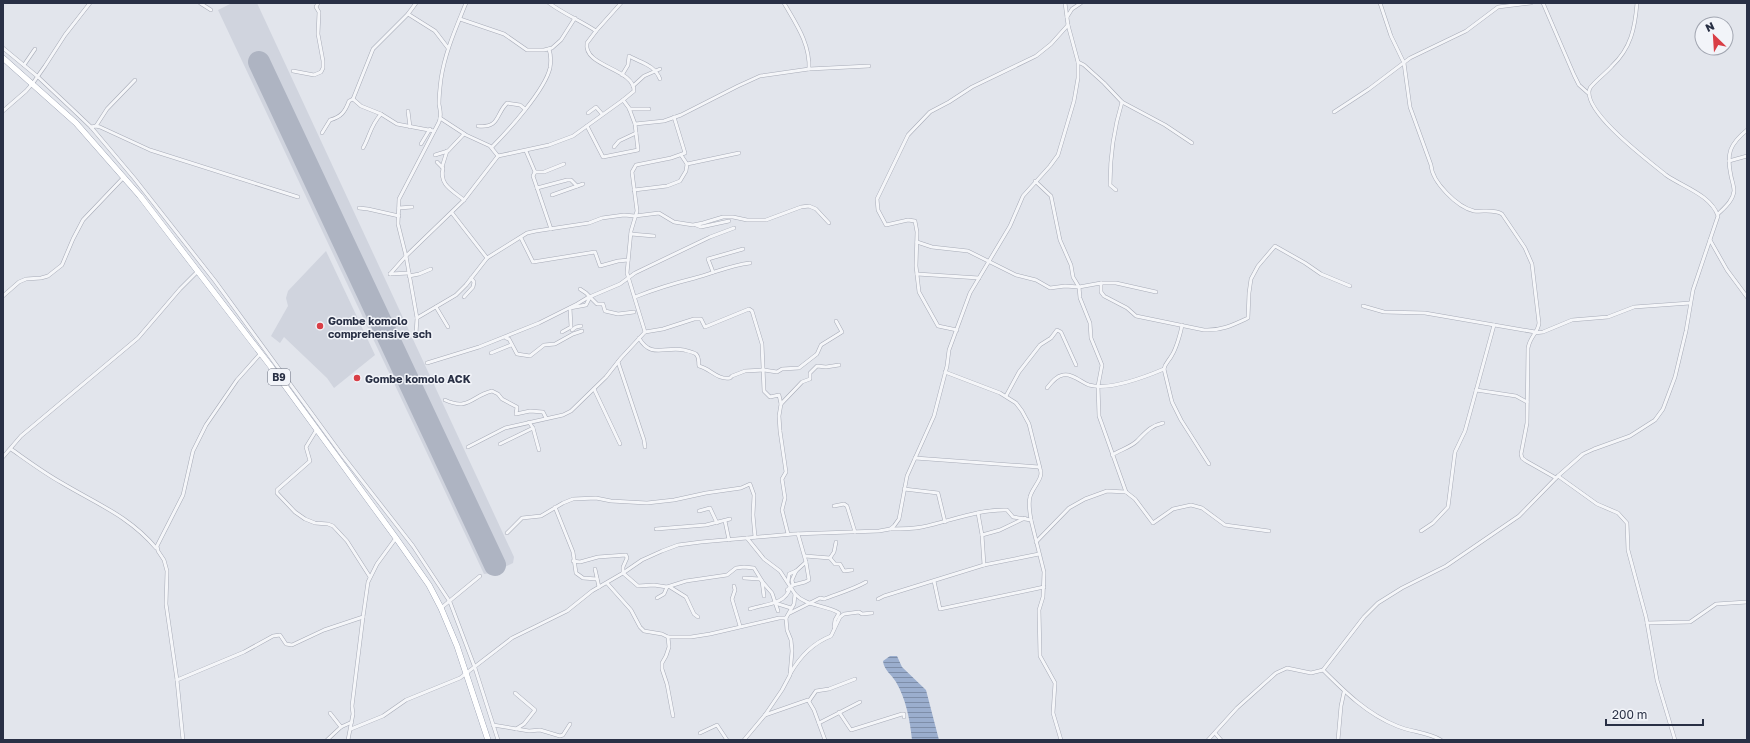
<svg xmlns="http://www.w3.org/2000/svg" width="1750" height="743" font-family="'Golos Text',sans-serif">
  <defs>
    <pattern id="water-rules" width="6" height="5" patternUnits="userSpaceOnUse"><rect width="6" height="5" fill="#9baece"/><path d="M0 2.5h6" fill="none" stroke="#7e8ea9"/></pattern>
  </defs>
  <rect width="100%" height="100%" fill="#e2e5ec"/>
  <g fill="#d0d4de">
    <polygon points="232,3 257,3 514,557 513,563 492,573 484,574 218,10"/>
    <polygon points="326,251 375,355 334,388 327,378 284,337 280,343 271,336 288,306 286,298 288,291"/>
  </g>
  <path fill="url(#water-rules)" d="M890,656h7l5,11 24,23 13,50h-27c-2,-20 -6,-41 -16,-58 -5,-8 -12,-12 -13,-21z"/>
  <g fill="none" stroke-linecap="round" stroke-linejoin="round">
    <polyline stroke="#aeb4c2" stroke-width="22" points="259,62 495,565"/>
    <g stroke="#a7abb7" stroke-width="4">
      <g id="minor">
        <polyline points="200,3 211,10"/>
        <path d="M549,3c15,11 32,18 47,28l-9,12c-4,24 47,25 47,48l-11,9"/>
        <path d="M784,3c12,21 26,40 25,66"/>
        <path d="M1380,3l11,33 13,27 6,44 21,58c1,17 26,42 43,46 9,1 20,-2 28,3l23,34 7,16 7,59c-1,10 -9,13 -11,25l-1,75 -6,31 1,4 4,3 30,17"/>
        <polyline points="1543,3 1574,75 1579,85 1588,93"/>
        <polyline points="408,14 435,31 448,48"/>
        <polyline points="1067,17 1072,9 1081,3"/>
        <polyline points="460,19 504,34 527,50 544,50 552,48 561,40 575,18"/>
        <polyline points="596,31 621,3"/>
        <polyline points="3,48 37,76 70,107 91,127 134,178 215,281 342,455 413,546 450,602 475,668 498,740"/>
        <polyline points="1078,62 1084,65 1104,83 1122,102 1165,125 1192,143"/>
        <polyline points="24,65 35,49"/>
        <polyline points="293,71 314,75 321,72 323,68 323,61 318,34 319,12 316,7 318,3"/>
        <path d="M622,75l6,-10 1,-9c12,7 25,8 31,23"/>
        <polyline points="633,86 644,76 660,69"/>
        <polyline points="353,99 361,106 381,114 397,124 434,131"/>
        <polyline points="629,109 649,109"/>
        <polyline points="3,111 26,91 33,83 45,66 65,35 90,3"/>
        <polyline points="408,111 410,127"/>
        <polyline points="1334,112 1369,89 1410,58 1466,31 1498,7 1531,3"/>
        <polyline points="588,113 596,107 602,114"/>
        <polyline points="440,118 466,135 490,146 498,156"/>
        <polyline points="96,126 107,109 135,80"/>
        <path d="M478,126c22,2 17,-11 29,-23l13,2 5,4"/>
        <polyline points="587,126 603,157 638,150 635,124"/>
        <polyline points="91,127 96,126 100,127 150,150 298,197"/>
        <path d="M322,133l8,-13c11,-3 15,-8 19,-19l4,-2 20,-50 35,-35 8,-11"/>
        <polyline points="421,144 430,129"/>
        <path d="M492,147c16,-16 53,-57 58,-79 1,-6 1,-13 -1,-19"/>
        <polyline points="614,147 619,141 636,133"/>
        <path d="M363,148c7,-12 7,-22 18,-34"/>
        <polyline points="526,151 535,172 533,176 551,229"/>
        <polyline points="435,155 448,151 464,134"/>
        <polyline points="681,155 687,164"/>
        <polyline points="1729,161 1747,156"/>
        <path d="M437,162l6,6c-4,17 9,22 21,32"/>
        <polyline points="442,167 447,151"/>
        <polyline points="535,172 544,172 564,164"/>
        <polyline points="1035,181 1051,196 1060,240 1071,265 1073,277 1079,287 1080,298 1090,323 1091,338 1102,365 1098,386 1099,416 1126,492"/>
        <polyline points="537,188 567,180 571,180 577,186"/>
        <polyline points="634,190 667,186 680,181 686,171 687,164 739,153"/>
        <path d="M1116,190l-6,-5c0,-27 4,-57 12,-83"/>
        <polyline points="552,195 583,184"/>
        <polyline points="359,208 368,209 399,216"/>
        <polyline points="399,208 412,207"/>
        <polyline points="452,213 487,258"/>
        <path d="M1718,214c6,-6 15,-13 16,-23 0,-5 -2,-10 -3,-15 -5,-23 -1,-32 16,-46"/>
        <polyline points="696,225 701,227 729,221"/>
        <polyline points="631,234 654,236"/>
        <polyline points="521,238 533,262 595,252 600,266 618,261 628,260"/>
        <polyline points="1710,240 1727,270 1747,297"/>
        <path d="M917,242l15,5 36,4 48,24 20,5 14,8 15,-2 14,1 22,-4v9l3,4 23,12 9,8 68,14c17,1 29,-5 44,-12l1,-25 2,-14 7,-13 17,-20 30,17 16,11 29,12"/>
        <polyline points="713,272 708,259 743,249"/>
        <path d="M390,274l16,-18 -8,-32 1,-25 40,-77c3,-7 1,-11 0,-18 0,-8 1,-17 2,-25 4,-27 15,-51 25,-76"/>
        <polyline points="390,274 409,273"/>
        <polyline points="917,274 979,278"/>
        <polyline points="409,276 419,274 431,269"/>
        <polyline points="1101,283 1116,283 1156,292"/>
        <polyline points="580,289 586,293 597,304 603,304 605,311 618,314 634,312"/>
        <polyline points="3,296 19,282 26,279 41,278 48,276 62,265 73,239 83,220 124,177"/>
        <polyline points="464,297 473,287 474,282 471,278"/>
        <path d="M635,297c20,-8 40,-14 60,-19 19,-5 36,-13 55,-15"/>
        <polyline points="1363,306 1384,312 1425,313 1535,332"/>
        <polyline points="436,307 448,327"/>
        <polyline points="417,318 456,295 466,285 487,258 527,233 536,231 589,223 602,218 624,215 635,216 659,213 674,222 693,225 703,223 723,217 733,217 747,220 766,220 801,207 809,206 816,209 829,223"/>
        <polyline points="572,330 576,327 581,326"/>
        <polyline points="957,330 938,326 919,292 916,266 917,232 915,221 908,220 886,225 878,210 877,199 908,135 930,112 949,102 972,87 1036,56 1051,44 1068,25"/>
        <polyline points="562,332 571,327 570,308 586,305 590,297"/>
        <polyline points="645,332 663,329 694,319 701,319 705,327 749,309 752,311 762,344 764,391 770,397 779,395 781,404"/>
        <polyline points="1534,333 1543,332 1572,320 1608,317 1634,307 1690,303"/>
        <polyline points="416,334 417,318 406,256 464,200 498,156 549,145 573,136 623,100 629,108 635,124 664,121 681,115 738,86 760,76 809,69 869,66"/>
        <polyline points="506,338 509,339 517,354 530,356 544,345 555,344 573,334 582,331"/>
        <path d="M639,338c12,21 26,8 45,12 4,1 9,2 12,4 4,4 2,8 3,12 12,3 18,14 31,12l2,-2 13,-5 19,-1 13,2 5,-3 17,-1 18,-14 4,-9 21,-13 -6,-11"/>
        <polyline points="491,353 511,345"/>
        <polyline points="618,362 644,440 645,447"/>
        <polyline points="427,363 479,347 539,323 577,304 587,298 620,284 635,273 710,237 734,228"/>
        <polyline points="1164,369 1172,402 1181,420 1209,464"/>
        <polyline points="945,372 1000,393 1016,403 1022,411 1029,424 1040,468"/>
        <path d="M1047,388c4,-5 9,-12 16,-13 9,-2 18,7 26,10 21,6 56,-8 75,-16 1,-6 5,-8 8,-14 4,-6 9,-23 10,-30"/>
        <polyline points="594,389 620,444"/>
        <polyline points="1476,390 1516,396 1527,402"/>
        <polyline points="1006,396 1019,372 1040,345 1051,338 1057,330 1061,332 1076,365"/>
        <path d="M445,400c24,11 26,-4 47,-9l6,3 4,5 15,8 -1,7 14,-3 13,1 3,6"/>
        <polyline points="529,422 533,428 539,450"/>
        <polyline points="317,429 306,447 310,461 277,490 277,493 295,512 305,519 315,523 328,524 333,526 347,541 370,577"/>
        <polyline points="500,444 533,428"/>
        <polyline points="468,447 505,428 563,415 571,411 606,377 621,358 645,332 627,273 631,231 637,211 632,172 636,165 671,158 685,153 674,117"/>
        <path d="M11,449c17,12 33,24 51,34 35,21 67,33 94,65"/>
        <path d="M1112,455c8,-5 19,-8 25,-14 9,-9 13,-15 26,-18"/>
        <polyline points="3,457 21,436 138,338 180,289 198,271"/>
        <path d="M915,458l124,9c7,10 -7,20 -9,30 -2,7 0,16 1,23"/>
        <polyline points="1558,476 1597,504 1618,513 1627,523 1628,550 1646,617 1657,680 1675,740"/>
        <polyline points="904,489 938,493 945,522"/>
        <polyline points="834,506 844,504 847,506 855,532"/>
        <polyline points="555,507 573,552 576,573 583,578 597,579"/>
        <polyline points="699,511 710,508 717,523"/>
        <polyline points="725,521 729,540"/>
        <polyline points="656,529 706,525 730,519"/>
        <path d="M891,529c10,0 21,0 31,-2 29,-6 56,-18 85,-17l6,7 18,3 13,52 -1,25 -4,13 1,46 15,27 -2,30 8,27"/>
        <polyline points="1421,531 1433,523 1448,507 1455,452 1465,431 1494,325"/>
        <polyline points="507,533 522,518 541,516 563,503 573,499 596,498 611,501 647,503 674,500 706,493 741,488 750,484 754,495 753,515 755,537"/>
        <polyline points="788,534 782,510 785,498 782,479 786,472 780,431 779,416 781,404 802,382 810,379 810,373 817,366 826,367 839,365"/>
        <polyline points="982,535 1000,530 1025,518"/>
        <polyline points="1036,542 1069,508 1085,499 1107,491 1126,492 1135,499 1153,523 1173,509 1191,505 1202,508 1225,525 1269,531"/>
        <polyline points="805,556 830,558 835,564 840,564 844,571 852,570"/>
        <polyline points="830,558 834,552 836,542"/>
        <polyline points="573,561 580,562 598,557 626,555 627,558 623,567 623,573 638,586 654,585 667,587 686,581 727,575 736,568 744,567 754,568 762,581 764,596"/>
        <polyline points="984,565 1039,554"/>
        <polyline points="595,569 599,587"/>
        <polyline points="744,578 760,579 772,593 778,611"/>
        <polyline points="934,581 940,609 1044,587"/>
        <polyline points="788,582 789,574 796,571"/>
        <polyline points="607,583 631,610 640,627 644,631 662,634 668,637 691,637 710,634 779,618 786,618"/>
        <polyline points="793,585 805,582 809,580 806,562"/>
        <polyline points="734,586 735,590 732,599 740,626"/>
        <polyline points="670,587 686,597 694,614 698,617"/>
        <polyline points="787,590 793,585 792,580 796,571 806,562 798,534"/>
        <path d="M795,594c12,13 29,10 44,19l-4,7 -1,7"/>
        <polyline points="657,598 664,594 667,587"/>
        <polyline points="878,599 884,596 984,565 982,535 978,513"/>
        <polyline points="775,603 791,608"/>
        <polyline points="441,608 480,576"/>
        <path d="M750,609c14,-5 35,-4 40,-21"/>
        <path d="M790,613l30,-15 4,1c13,-5 30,-10 42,-17"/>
        <polyline points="1647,623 1690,622 1716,604 1747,602"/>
        <polyline points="668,637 669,647 666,656 662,663 662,669 667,684 673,716"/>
        <path d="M1323,670c22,22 44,44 74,56 14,6 30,6 44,14"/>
        <path d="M790,674c9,-16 23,-31 41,-38l9,-19 4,-3 15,-2 3,2 10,-1"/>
        <polyline points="177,680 244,652 273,636 280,635 286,644 292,645 324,630 363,617 368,582 377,564 396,538"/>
        <polyline points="515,693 535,710 524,724 516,729"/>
        <polyline points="809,701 816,691 829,689 855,679"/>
        <polyline points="839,712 851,730 902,714 904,714 904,717"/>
        <polyline points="330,713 341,727"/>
        <polyline points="765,715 808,700 814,710 825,740"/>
        <polyline points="819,723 860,702"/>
        <polyline points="493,725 529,731 540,730 560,736 563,735 570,724"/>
        <polyline points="351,729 383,716 406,700 460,678 512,638 567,611 592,591 623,573 642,560 662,551 678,545 701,542 793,534 879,531 890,529 894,526 899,519 907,476 934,416 947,366 949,350 970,293 1010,226 1023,196 1050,166 1058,155 1074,101 1078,78 1078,62 1068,25 1065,3"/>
        <polyline points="700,733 717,725 727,740"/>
        <polyline points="1215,733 1221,740"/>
        <polyline points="183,740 177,680 166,604 167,571 164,560 158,551 157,546 183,495 193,451 206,425 237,380 261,353"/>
        <polyline points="327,740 341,727 352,722"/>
        <polyline points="348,740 353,714 352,706 363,617"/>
        <polyline points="744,740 765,715 782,690 790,675 792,651 791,640 787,630 786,618 794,604 795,594 780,571 764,559 747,538"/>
        <path d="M1208,740l29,-32 39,-35 11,-5 24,5 12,-3 41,-53 14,-14 24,-15 44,-22 73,-50 39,-40 25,-22 11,-5 36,-13 25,-16 8,-11 12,-32 11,-46 7,-41 25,-74c-7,-21 -35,-29 -52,-41 -16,-13 -86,-65 -76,-87 6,-8 15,-14 22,-22 19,-18 23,-38 25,-63"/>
        <polyline points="1338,740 1341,706 1344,692"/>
      </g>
    </g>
    <g stroke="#8890a4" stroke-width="6">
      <polyline id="trunk" points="3,58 76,123 140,196 272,368 396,538 429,585 441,608 457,646 488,740"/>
    </g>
    <use href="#minor" stroke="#f5f6f9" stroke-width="3"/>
    <use href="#trunk" stroke="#fff" stroke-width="5.5"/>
  </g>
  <g fill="#d93e46" stroke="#f2f4f9" stroke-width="1.5">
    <circle cx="320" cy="326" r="4"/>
    <circle cx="357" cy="378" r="4"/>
  </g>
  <g text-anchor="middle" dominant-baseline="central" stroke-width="3" stroke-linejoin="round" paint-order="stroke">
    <rect fill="#f2f4f9" stroke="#656b7b" stroke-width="1" x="268" y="369" width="22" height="16" rx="3"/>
    <g font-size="10" font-weight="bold" fill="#293045">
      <text x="279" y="377">B9</text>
    </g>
    <g font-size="11" font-weight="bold" fill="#293045" stroke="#f2f4f9" text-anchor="start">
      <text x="328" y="320">Gombe komolo<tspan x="328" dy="13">comprehensive sch</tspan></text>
      <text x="365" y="378">Gombe komolo ACK</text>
    </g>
  </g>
  <rect width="1750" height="743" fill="none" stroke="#293045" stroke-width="8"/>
  <g transform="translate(1714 36) rotate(335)"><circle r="19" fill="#f2f4f9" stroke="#a2a6b1"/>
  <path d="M0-3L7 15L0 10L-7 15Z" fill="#d93e46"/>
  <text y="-6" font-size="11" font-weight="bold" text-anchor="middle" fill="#293045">N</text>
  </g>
  <path d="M1606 719v6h97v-6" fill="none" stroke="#293045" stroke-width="2"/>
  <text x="1612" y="719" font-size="12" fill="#293045" stroke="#f2f4f9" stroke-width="3" paint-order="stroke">200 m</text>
</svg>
